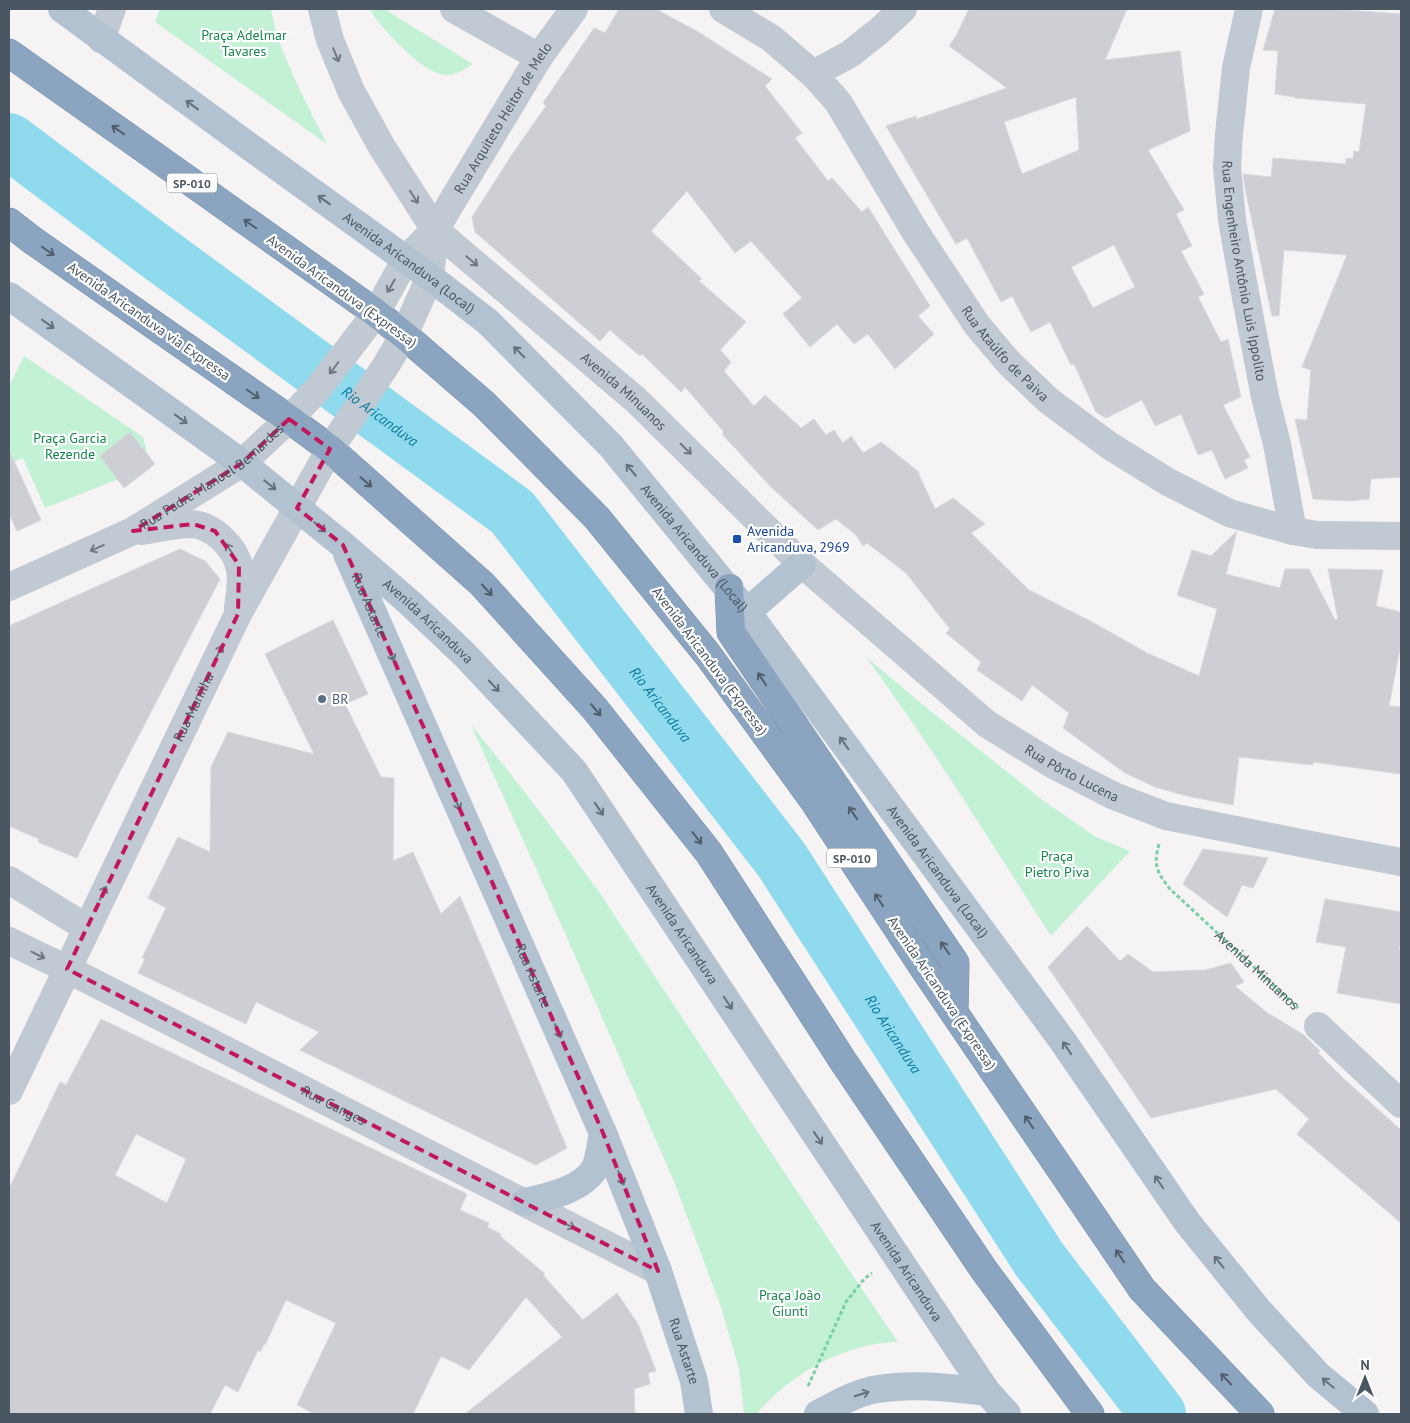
<svg xmlns="http://www.w3.org/2000/svg" width="1410" height="1423" font-family="'PT Sans',sans-serif">
  <rect width="100%" height="100%" fill="#f5f3f3"/>
  <g fill="#c3f1d5">
    <path d="M160,9h111c2,8 3,18 6,26 13,38 32,73 50,109l-172,-122z"/>
    <path d="M370,9h14l89,55c-7,4 -16,11 -25,11 -8,0 -19,-5 -25,-10 -14,-9 -46,-41 -53,-56z"/>
    <polygon points="24,356 143,437 146,448 145,460 119,479 45,508 23,458 9,464 9,387"/>
    <path d="M866,657l62,52 117,93 51,35 34,14 -79,85c-60,-94 -119,-189 -185,-279z"/>
    <path d="M471,725c45,54 87,110 128,167l248,375 51,75c-54,1 -107,32 -142,72h-12l-5,-45 -18,-62 -48,-128 -112,-255z"/>
  </g>
  <g fill="none" stroke-linecap="round" stroke-linejoin="round">
    <path stroke="#90daee" stroke-width="56" id="s1" d="M9,141l145,109 358,262 269,347 258,400 119,155"/>
  </g>
  <g fill="#cdcfd5" stroke="#d7d9de" fill-rule="evenodd">
    <polygon points="619,9 656,9 700,33 772,79 765,86 802,133 795,138 828,181 832,178 862,212 868,207 930,306 918,316 934,334 895,369 868,334 854,344 837,324 810,347 783,314 802,298 751,241 735,253 687,191 651,231 702,279 699,281 746,322 720,350 731,362 724,371 754,406 765,395 801,428 814,419 826,435 834,430 843,443 851,436 863,453 881,442 919,472 919,475 935,509 953,498 985,524 971,533 1029,590 1094,623 1147,653 1199,676 1217,609 1177,595 1192,550 1211,556 1237,531 1226,574 1280,588 1285,569 1309,569 1335,620 1338,619 1328,569 1383,570 1376,606 1401,612 1401,643 1389,706 1401,707 1401,774 1313,762 1313,765 1239,757 1233,805 1187,796 1155,787 1125,773 1063,728 1069,713 1032,685 1022,701 977,670 981,662 946,633 950,629 906,573 867,543 863,546 856,535 836,519 818,530 771,487 722,434 724,432 685,387 681,392 642,354 640,356 610,330 600,341 475,232 472,217 513,153 546,106 543,103 594,28 605,33"/>
    <path d="M969,9h158l-22,51 75,-9 10,80 -42,19 36,60 -8,4 16,32 -11,5 23,43 -6,3 23,45 7,-3 13,58 -18,8 27,52 -6,3 4,8 -23,11 -13,-29 -14,5 -17,-41 -26,12 -13,-26 -36,18 -10,-6 -22,-48 -3,1 -21,-43 -19,10 -19,-36 -11,6 -34,-64 -11,6 -70,-118 30,-10 1,3 90,-31 -58,-42 7,-10zM1076,97l3,53 -57,24 -18,-52zM1114,245l21,42 -42,21 -22,-41z"/>
    <polygon points="1275,9 1331,9 1401,14 1401,477 1371,479 1369,499 1349,501 1313,499 1295,419 1307,420 1311,370 1302,367 1347,255 1284,250 1279,316 1272,316 1245,188 1243,174 1271,177 1273,158 1346,164 1346,158 1353,159 1354,151 1359,152 1366,104 1295,98 1295,97 1275,94 1278,51 1263,50"/>
    <polygon points="130,432 155,464 124,488 100,456"/>
    <polygon points="9,450 41,520 17,531 9,514"/>
    <polygon points="180,549 205,561 220,579 111,789 77,858 38,842 39,839 9,826 9,626"/>
    <polygon points="333,620 368,694 345,704 381,777 394,778 393,861 413,852 441,914 460,896 567,1148 536,1165 300,1050 319,1032 256,1002 246,1024 138,973 145,959 142,958 166,908 148,898 178,837 210,852 211,767 228,732 314,754 265,654"/>
    <polygon points="1203,849 1268,858 1253,888 1242,885 1227,917 1183,884"/>
    <polygon points="1325,899 1401,912 1401,938 1399,949 1401,952 1401,1004 1337,993 1346,947 1316,942"/>
    <polygon points="1087,926 1120,961 1128,954 1153,972 1205,970 1231,963 1244,982 1235,986 1266,1012 1304,1035 1320,1051 1318,1053 1344,1079 1401,1130 1401,1223 1297,1134 1309,1119 1276,1089 1151,1118 1048,967"/>
    <path d="M101,1019l366,175 -7,16 29,13 -2,4 14,7 -1,2 45,38 -2,1 40,45 34,-27 21,31 18,47 -8,2 2,11 -16,5 1,25h-170l97,-77 -36,-40 -57,73 -28,-14 -28,58h-98l-18,-9 39,-82 -50,-23 -21,45 -1,-1 -4,8 -2,-2 -20,42 -13,-7 -15,29h-201v-225l51,-107 6,3zM136,1134l50,25 -19,44 -52,-28z"/>
  </g>
  <g fill="none" stroke-linecap="round" stroke-linejoin="round">
    <g stroke="#7690ad" stroke-width="29">
      <g id="highway">
        <polyline points="9,53 376,313 404,335 484,404 597,518 708,655 814,801 923,967 1142,1289 1260,1414"/>
        <polyline points="9,222 32,240 289,419 330,449 482,584 595,709 709,853 843,1061 984,1270 1090,1414"/>
        <polyline points="729,588 731,632 955,963 954,1011"/>
      </g>
    </g>
    <g stroke="#7ad0a6" stroke-width="3" stroke-dasharray="4 2.5" stroke-linecap="butt">
      <path id="s2" d="M1159,844c-6,22 -2,28 11,45l128,119"/>
      <polyline points="808,1386 846,1302 864,1279 872,1273"/>
    </g>
    <g stroke="#c1cad2" stroke-width="28">
      <path id="s3" d="M322,9l8,31 21,51 31,56 53,83 201,170 166,164 185,160 65,40 62,32 52,20 155,31 80,15"/>
      <polyline points="454,9 539,57"/>
      <path id="s4" d="M723,9l48,29 42,36 25,28 78,131 61,92 32,38 40,38 61,45 58,36 61,31 64,18 24,4 84,1"/>
      <path id="s5" d="M1249,9l-13,59 -7,66 -2,33 5,53 11,62 22,115 12,47 16,87"/>
      <polyline points="101,39 112,9"/>
      <polyline points="813,74 850,54 879,31 903,9"/>
      <path d="M141,531c15,-2 35,-7 50,-7 21,1 42,21 48,41 4,13 1,29 -1,42"/>
      <path id="s6" d="M9,587l124,-56 109,-68 47,-44 28,-29 59,-77 30,-54 29,-29 104,-173 35,-48"/>
      <polyline points="9,880 87,928"/>
      <path id="s7" d="M9,941l58,28 591,302"/>
      <polyline points="1318,1026 1401,1104"/>
      <path id="s8" d="M9,1091l229,-477 92,-165 55,-82 19,-32 26,-58 5,-47"/>
    </g>
    <g stroke="#b3c2d1" stroke-width="28">
      <path id="s9" d="M62,9l184,135 184,133 58,45 123,124 136,166 315,428 125,182 72,89 59,64 47,39"/>
      <path id="s10" d="M9,296l233,167 101,82 67,58 54,51 110,117 413,621 20,22"/>
      <path id="s11" d="M347,554l256,579 55,138 36,110 5,33"/>
      <polyline points="747,612 802,564"/>
      <path d="M525,1202c23,-5 57,-12 70,-34 4,-8 6,-26 8,-35"/>
      <path d="M818,1414c19,-10 39,-22 60,-25 36,-6 73,-1 109,3"/>
    </g>
    <use href="#highway" stroke="#8ba5c1" stroke-width="28"/>
  </g>
  <defs><path id="oneway-shaft" d="M-6 0H5M1.5-3L5.5 0L1.5 3" fill="none" stroke-width="1.6" stroke-linecap="round" stroke-linejoin="round" transform="scale(1.25)"/></defs>
  <g stroke="#6e7983">
    <use href="#oneway-shaft" transform="translate(336 55) rotate(67)"/>
    <use href="#oneway-shaft" transform="translate(414 197) rotate(57)"/>
    <use href="#oneway-shaft" transform="translate(472 261) rotate(40)"/>
    <use href="#oneway-shaft" transform="translate(391 286) rotate(120)"/>
    <use href="#oneway-shaft" transform="translate(334 368) rotate(127)"/>
    <use href="#oneway-shaft" transform="translate(686 449) rotate(45)"/>
    <use href="#oneway-shaft" transform="translate(97 548) rotate(156)"/>
    <use href="#oneway-shaft" transform="translate(230 550) rotate(-122)"/>
    <use href="#oneway-shaft" transform="translate(219 652) rotate(-64)"/>
    <use href="#oneway-shaft" transform="translate(103 893) rotate(-64)"/>
    <use href="#oneway-shaft" transform="translate(38 955) rotate(26)"/>
    <use href="#oneway-shaft" transform="translate(568 1225) rotate(27)"/>
  </g>
  <g stroke="#64717d">
    <use href="#oneway-shaft" transform="translate(192 105) rotate(-144)"/>
    <use href="#oneway-shaft" transform="translate(324 200) rotate(-144)"/>
    <use href="#oneway-shaft" transform="translate(48 324) rotate(36)"/>
    <use href="#oneway-shaft" transform="translate(519 352) rotate(-135)"/>
    <use href="#oneway-shaft" transform="translate(181 419) rotate(36)"/>
    <use href="#oneway-shaft" transform="translate(631 470) rotate(-130)"/>
    <use href="#oneway-shaft" transform="translate(270 485) rotate(39)"/>
    <use href="#oneway-shaft" transform="translate(320 527) rotate(40)"/>
    <use href="#oneway-shaft" transform="translate(391 654) rotate(66)"/>
    <use href="#oneway-shaft" transform="translate(494 686) rotate(47)"/>
    <use href="#oneway-shaft" transform="translate(844 743) rotate(-126)"/>
    <use href="#oneway-shaft" transform="translate(457 803) rotate(66)"/>
    <use href="#oneway-shaft" transform="translate(599 809) rotate(56)"/>
    <use href="#oneway-shaft" transform="translate(728 1003) rotate(56)"/>
    <use href="#oneway-shaft" transform="translate(558 1031) rotate(66)"/>
    <use href="#oneway-shaft" transform="translate(1067 1048) rotate(-124)"/>
    <use href="#oneway-shaft" transform="translate(818 1138) rotate(56)"/>
    <use href="#oneway-shaft" transform="translate(621 1178) rotate(68)"/>
    <use href="#oneway-shaft" transform="translate(1159 1182) rotate(-124)"/>
    <use href="#oneway-shaft" transform="translate(1219 1262) rotate(-129)"/>
    <use href="#oneway-shaft" transform="translate(1328 1383) rotate(-140)"/>
    <use href="#oneway-shaft" transform="translate(862 1394) rotate(-18)"/>
  </g>
  <g stroke="#505e6b">
    <use href="#oneway-shaft" transform="translate(118 130) rotate(-145)"/>
    <use href="#oneway-shaft" transform="translate(250 224) rotate(-145)"/>
    <use href="#oneway-shaft" transform="translate(48 251) rotate(35)"/>
    <use href="#oneway-shaft" transform="translate(253 394) rotate(35)"/>
    <use href="#oneway-shaft" transform="translate(366 482) rotate(41)"/>
    <use href="#oneway-shaft" transform="translate(487 590) rotate(47)"/>
    <use href="#oneway-shaft" transform="translate(762 679) rotate(-124)"/>
    <use href="#oneway-shaft" transform="translate(596 710) rotate(50)"/>
    <use href="#oneway-shaft" transform="translate(853 813) rotate(-124)"/>
    <use href="#oneway-shaft" transform="translate(697 838) rotate(52)"/>
    <use href="#oneway-shaft" transform="translate(879 900) rotate(-123)"/>
    <use href="#oneway-shaft" transform="translate(945 948) rotate(-124)"/>
    <use href="#oneway-shaft" transform="translate(1029 1122) rotate(-124)"/>
    <use href="#oneway-shaft" transform="translate(1120 1256) rotate(-124)"/>
    <use href="#oneway-shaft" transform="translate(1226 1379) rotate(-133)"/>
  </g>
  <path fill="none" stroke="#c2185b" stroke-width="4" stroke-dasharray="10 6" stroke-linejoin="round" d="M289,419l41,30 -33,59 46,37 260,588 55,138 -591,-302 171,-355 1,-49 -24,-34 -22,-7 -60,7 109,-68z"/>
  <rect fill="#1a4fb4" stroke="#fff" stroke-width="2" x="732" y="534" width="10" height="10" rx="2.5"/>
  <circle fill="#5c6f8a" stroke="#fff" stroke-width="2" cx="322" cy="699" r="5"/>
  <g text-anchor="middle" dominant-baseline="central" stroke-width="4.5" stroke-linejoin="round" paint-order="stroke">
    <g fill="#fff" stroke="#808990" stroke-width="1">
      <rect x="167" y="173.5" width="50" height="19" rx="4"/>
      <rect x="827" y="848.5" width="50" height="19" rx="4"/>
    </g>
    <g font-size="12" font-weight="bold" fill="#4a5661">
      <text x="192" y="183">SP-010</text>
      <text x="852" y="858">SP-010</text>
    </g>
    <g font-size="14" fill="#17864f" stroke="#fff">
      <text x="244" y="35">Praça Adelmar<tspan x="244" dy="16">Tavares</tspan></text>
      <text x="70" y="438">Praça Garcia<tspan x="70" dy="16">Rezende</tspan></text>
      <text x="1057" y="856">Praça<tspan x="1057" dy="16">Pietro Piva</tspan></text>
      <text x="790" y="1295">Praça João<tspan x="790" dy="16">Giunti</tspan></text>
    </g>
    <g font-size="14" fill="#4a5661" stroke="#fff">
      <text stroke="none"><textPath href="#s6" startOffset="700">Rua Arquiteto Heitor de Melo</textPath></text>
      <text stroke="none"><textPath href="#s9" startOffset="430">Avenida Aricanduva (Local)</textPath></text>
      <text stroke="none"><textPath href="#s5" startOffset="265">Rua Engenheiro Antônio Luis Ippolito</textPath></text>
      <text transform="translate(342 291) rotate(36)">Avenida Aricanduva (Expressa)</text>
      <text transform="translate(149 321) rotate(35)">Avenida Aricanduva via Expressa</text>
      <text stroke="none"><textPath href="#s4" startOffset="452">Rua Ataúlfo de Paiva</textPath></text>
      <text stroke="none"><textPath href="#s3" startOffset="498">Avenida Minuanos</textPath></text>
      <text stroke="none"><textPath href="#s6" startOffset="232">Rua Padre Manoel Bernardes</textPath></text>
      <text stroke="none"><textPath href="#s9" startOffset="835">Avenida Aricanduva (Local)</textPath></text>
      <text stroke="none"><textPath href="#s11" startOffset="56">Rua Astarte</textPath></text>
      <text stroke="none"><textPath href="#s10" startOffset="531">Avenida Aricanduva</textPath></text>
      <text transform="translate(710 661) rotate(53)">Avenida Aricanduva (Expressa)</text>
      <text stroke="none"><textPath href="#s8" startOffset="426">Rua Manilha</textPath></text>
      <text stroke="none"><textPath href="#s3" startOffset="1089">Rua Pôrto Lucena</textPath></text>
      <text stroke="none"><textPath href="#s9" startOffset="1240">Avenida Aricanduva (Local)</textPath></text>
      <text stroke="none"><textPath href="#s10" startOffset="936">Avenida Aricanduva</textPath></text>
      <text stroke="none"><textPath href="#s2" startOffset="168">Avenida Minuanos</textPath></text>
      <text stroke="none"><textPath href="#s11" startOffset="461">Rua Astarte</textPath></text>
      <text transform="translate(942 993) rotate(56)">Avenida Aricanduva (Expressa)</text>
      <text stroke="none"><textPath href="#s7" startOffset="364">Rua Ganges</textPath></text>
      <text stroke="none"><textPath href="#s10" startOffset="1341">Avenida Aricanduva</textPath></text>
      <text stroke="none"><textPath href="#s11" startOffset="866">Rua Astarte</textPath></text>
    </g>
    <g font-size="14" fill="#164399" stroke="#fff" text-anchor="start">
      <text x="747" y="531">Avenida<tspan x="747" dy="16">Aricanduva, 2969</tspan></text>
    </g>
    <g font-size="14" fill="#4e5e75" stroke="#fff" text-anchor="start">
      <text x="332" y="699">BR</text>
    </g>
    <g font-size="15" font-style="italic" fill="#0c7c9b" stroke="#fff">
      <text stroke="none"><textPath href="#s1" startOffset="462">Rio Aricanduva</textPath></text>
      <text stroke="none"><textPath href="#s1" startOffset="868">Rio Aricanduva</textPath></text>
      <text stroke="none"><textPath href="#s1" startOffset="1272">Rio Aricanduva</textPath></text>
    </g>
  </g>
  <rect width="1410" height="1423" fill="none" stroke="#4a5661" stroke-width="20"/>
  <g transform="translate(1365 1378)" stroke="#ffffff" stroke-width="4" paint-order="stroke">
  <path d="M0-4L9 19L0 12L-9 19Z" fill="#4a5661"/>
  <text y="-8" font-size="14" font-weight="bold" text-anchor="middle" fill="#4a5661">N</text>
  </g>
</svg>
